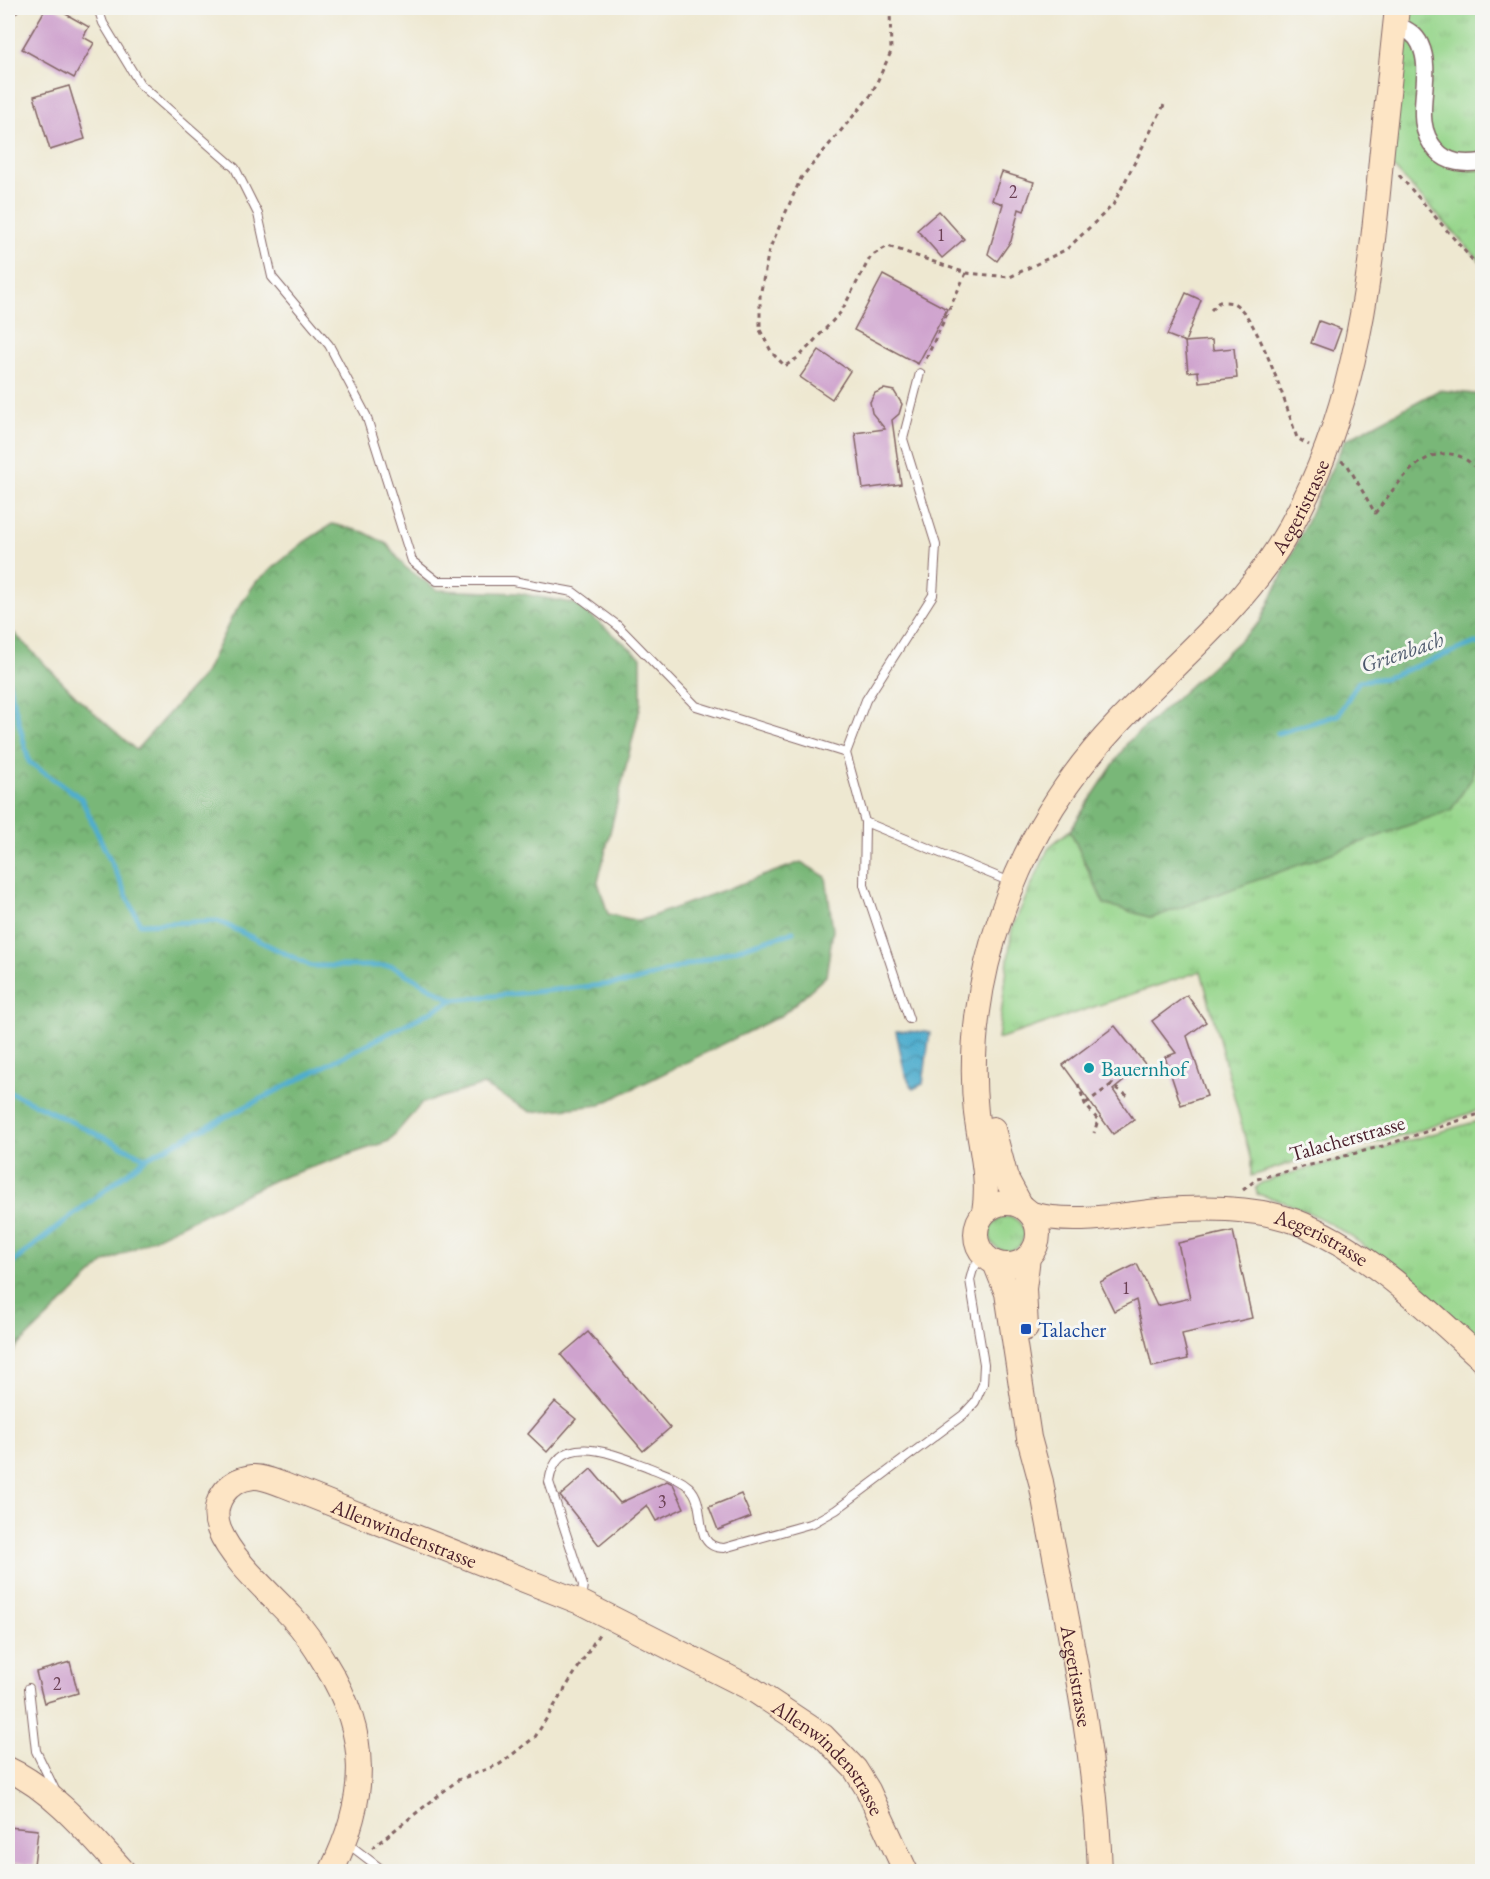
<svg xmlns="http://www.w3.org/2000/svg" width="1490" height="1879" font-family="'EB Garamond',serif">
  <defs>
    <pattern id="grass-tufts" width="24" height="20" patternUnits="userSpaceOnUse" patternTransform="scale(1.5)"><rect width="24" height="20" fill="#97d68c"/><path d="M3 7l-1-3M5 7V3M7 7l1-3M15 17l-1-3M17 17v-4M19 17l1-3" fill="none" stroke="#84b779"/></pattern>
    <pattern id="forest-crowns" width="20" height="18" patternUnits="userSpaceOnUse" patternTransform="scale(1.5)"><rect width="20" height="18" fill="#79b778"/><path d="M2 6a3 3 0 1 1 6 0M12 15a3 3 0 1 1 6 0" fill="none" stroke="#659463"/></pattern>
    <pattern id="water-waves" width="16" height="10" patternUnits="userSpaceOnUse" patternTransform="scale(1.5)"><rect width="16" height="10" fill="#4fadce"/><path d="M0 5q4-4 8 0t8 0" fill="none" stroke="#448ca7"/></pattern>
  </defs>
  <rect width="100%" height="100%" fill="#f6f6f2"/>
  <filter id="ink" filterUnits="userSpaceOnUse"><feTurbulence type="fractalNoise" baseFrequency=".0167" numOctaves="2"/><feDisplacementMap in="SourceGraphic" scale="12" xChannelSelector="R" yChannelSelector="G"/><feConvolveMatrix kernelMatrix="1 2 1 2 8 2 1 2 1" color-interpolation-filters="sRGB"/></filter>
  <filter id="wash" filterUnits="userSpaceOnUse"><feTurbulence type="fractalNoise" baseFrequency=".008" numOctaves="4" result="noise"/><feDisplacementMap in="SourceGraphic" scale="24" xChannelSelector="R" yChannelSelector="G"/><feGaussianBlur stdDeviation="1.35" result="paint"/><feColorMatrix in="noise" values="0 0 0 0 0 0 0 0 0 0 0 0 0 0 0 0 0 1.4 0 .05"/><feComposite in="paint" operator="in"/></filter>
  <g filter="url(#wash)">
    <rect width="100%" height="100%" fill="#eee8d1"/>
    <g fill="url(#grass-tufts)" stroke="#707a5c" stroke-width="1.5">
      <polygon points="1398,8 1482,8 1482,263 1382,155"/>
      <polygon points="1482,730 1482,1109 1407,1135 1291,1163 1251,1176 1251,1161 1201,971 998,1039 1012,928 1049,847 1070,830 1104,904 1472,778 1478,733"/>
      <path d="M1482,1120v229c-67,-61 -133,-133 -225,-155l-1,-6 5,-5 24,-8z"/>
      <circle cx="1007" cy="1234" r="17"/>
    </g>
    <g fill="url(#forest-crowns)" stroke="#626b52" stroke-width="1.5">
      <polygon points="1439,390 1482,395 1482,730 1478,733 1472,778 1451,810 1152,918 1104,904 1070,830 1128,742 1260,622 1345,440"/>
      <polygon points="332,524 364,532 387,544 405,567 437,590 518,593 576,604 641,657 641,704 598,882 608,914 639,921 801,862 826,877 833,930 826,976 782,1015 600,1105 531,1112 483,1085 422,1103 389,1141 274,1180 104,1263 16,1348 8,1362 8,634 14,633 81,701 136,750 205,673 232,617 256,582 304,542"/>
    </g>
    <polygon fill="url(#water-waves)" stroke="#4c667c" stroke-width="1.5" points="896,1031 930,1032 923,1084 913,1089 905,1074"/>
    <g fill="none" stroke-linecap="round" stroke-linejoin="round">
      <g stroke="#4fadce" stroke-width="5">
        <polyline points="8,680 29,762 81,798 140,924 218,921 311,966 392,966 453,1000"/>
        <polyline points="1278,733 1338,715 1359,681 1386,678 1475,643 1482,646"/>
        <polyline points="8,1091 146,1158 453,1000 632,982 793,932"/>
        <polyline points="8,1266 146,1158"/>
      </g>
    </g>
    <g id="blocks">
      <g fill="#cfa3ce">
        <polygon points="46,8 55,8 89,27 83,37 94,43 74,78 22,49"/>
        <polygon points="69,86 85,139 50,150 34,96"/>
        <polygon points="1002,172 1034,182 1024,211 1019,209 1011,241 997,261 988,254 1003,204 992,200"/>
        <polygon points="939,211 964,239 942,258 917,230"/>
        <polygon points="883,275 947,309 918,364 854,330"/>
        <polygon points="1186,293 1201,300 1185,342 1167,335"/>
        <polygon points="1319,321 1341,329 1333,351 1311,343"/>
        <polygon points="1212,340 1213,350 1234,348 1237,378 1199,382 1198,371 1188,372 1185,342"/>
        <polygon points="819,350 850,371 832,399 800,377"/>
        <polygon points="884,389 894,391 902,404 899,414 892,420 901,484 863,489 855,433 885,429 872,413 870,402 875,393"/>
        <polygon points="1187,995 1206,1022 1187,1036 1207,1096 1181,1105 1165,1057 1176,1053 1152,1021"/>
        <polygon points="1115,1026 1145,1064 1113,1090 1134,1120 1113,1134 1063,1065"/>
        <polygon points="1233,1231 1252,1318 1182,1334 1188,1359 1152,1367 1136,1300 1114,1311 1100,1282 1137,1264 1157,1306 1190,1298 1178,1243"/>
        <polygon points="588,1332 670,1428 643,1451 561,1355"/>
        <polygon points="555,1402 576,1419 547,1452 528,1434"/>
        <polygon points="591,1469 620,1503 667,1481 673,1484 684,1508 656,1521 647,1505 599,1545 560,1496"/>
        <polygon points="741,1494 751,1517 718,1530 709,1507"/>
        <polygon points="70,1662 78,1693 44,1703 36,1672"/>
        <polygon points="8,1827 38,1830 34,1865 8,1863"/>
      </g>
    </g>
  </g>
  <g filter="url(#ink)">
    <use href="#blocks" fill-opacity="0" stroke="#836565" stroke-width="1.5"/>
    <g fill="none" stroke-linecap="round" stroke-linejoin="round">
      <g stroke="#836565" stroke-width="10">
        <g id="lane">
          <polyline points="98,8 103,23 140,84 235,168 258,214 272,277 329,345 366,415 412,561 437,581 513,581 573,592 617,625 696,706 846,753 865,822 1013,883"/>
          <polyline points="8,15 15,8"/>
          <polyline points="846,753 866,700 933,595 936,545 903,439 920,373"/>
          <polyline points="865,822 864,885 909,1019"/>
          <path d="M581,1599l2,-14 -34,-103c8,-54 67,-27 99,-15 14,6 30,10 41,20 20,18 1,61 35,61l89,-25 23,-13 127,-95 12,-13 8,-18 1,-20 -14,-84 3,-11 11,-14"/>
          <polyline points="29,1688 36,1751 55,1790"/>
          <polyline points="347,1843 385,1872"/>
        </g>
      </g>
      <g stroke="#836565" stroke-width="19">
        <path id="street" d="M1396,24c9,5 19,9 24,20 16,34 -12,75 16,106 12,14 29,14 46,12"/>
      </g>
      <g stroke="#836565" stroke-width="26">
        <g id="secondary">
          <polyline points="993,1129 1006,1178 1021,1206"/>
          <circle cx="1007" cy="1234" r="31"/>
          <path id="s1" d="M984,1212c6,-34 -4,-66 -8,-99 -7,-65 3,-135 25,-197 24,-71 64,-137 116,-192 54,-58 118,-108 161,-176 74,-119 91,-252 103,-388 5,-51 11,-102 16,-152"/>
          <path id="s2" d="M1032,1214c48,13 102,-3 150,-5 40,-2 85,0 122,16 68,29 124,85 178,134"/>
          <path id="s3" d="M995,1263l12,30 22,145 12,44c23,129 55,259 59,390"/>
          <polyline points="1026,1328 1024,1289 1028,1257"/>
          <path d="M8,1769c45,21 82,66 116,103"/>
          <path id="s4" d="M331,1872c37,-74 39,-137 -5,-207 -10,-17 -21,-34 -34,-48 -23,-25 -61,-57 -73,-88 -9,-25 7,-49 34,-52 9,-1 22,5 31,8l296,117 172,87 71,47 32,33 13,21 38,82"/>
        </g>
      </g>
      <g stroke="#836565" stroke-width="3" stroke-dasharray="4.5 4.5" stroke-linecap="butt">
        <polyline points="890,8 891,52 871,95 801,178 769,250 760,296 760,330 772,353 785,366 799,357 841,312 871,256 888,246 966,273 924,363"/>
        <polyline points="1399,175 1482,271"/>
        <polyline points="966,273 1010,277 1067,249 1113,205 1165,103"/>
        <path d="M1211,310l8,-8c4,0 10,0 14,1 25,11 55,108 64,135l12,7"/>
        <path d="M1341,461l6,3 28,49c20,-24 46,-70 84,-57 8,3 16,11 23,16"/>
        <polyline points="1119,1076 1111,1085 1131,1098"/>
        <polyline points="1078,1084 1085,1104 1098,1120 1094,1133"/>
        <polyline points="1086,1103 1111,1085"/>
        <polyline points="1243,1190 1257,1179 1383,1146 1482,1113"/>
        <polyline points="968,1224 967,1238 971,1253"/>
        <polyline points="8,1808 11,1792"/>
        <polyline points="372,1848 458,1780 500,1764 535,1737 599,1634"/>
      </g>
      <use href="#lane" stroke="#fff" stroke-width="8"/>
      <use href="#street" stroke="#fff" stroke-width="16"/>
      <use href="#secondary" stroke="#fde5c5" stroke-width="24"/>
    </g>
  </g>
  <circle fill="#0f9aa8" stroke="#f6f6f2" stroke-width="2" cx="1089" cy="1068" r="6"/>
  <rect fill="#1a4fb4" stroke="#f6f6f2" stroke-width="2" x="1020" y="1323" width="12" height="12" rx="3"/>
  <g text-anchor="middle" dominant-baseline="central" stroke-width="6" stroke-linejoin="round" paint-order="stroke">
    <g font-size="18" fill="#6b4054">
      <text x="1013" y="191">2</text>
      <text x="941" y="234">1</text>
      <text x="1126" y="1287">1</text>
      <text x="662" y="1501">3</text>
      <text x="57" y="1683">2</text>
    </g>
    <g font-size="21" fill="#4a1f2b" stroke="#f6f6f2">
      <text stroke="none"><textPath href="#s1" startOffset="812">Aegeristrasse</textPath></text>
      <text transform="translate(1347 1138) rotate(-16)">Talacherstrasse</text>
      <text stroke="none"><textPath href="#s2" startOffset="296">Aegeristrasse</textPath></text>
      <text stroke="none"><textPath href="#s4" startOffset="626">Allenwindenstrasse</textPath></text>
      <text stroke="none"><textPath href="#s3" startOffset="422">Aegeristrasse</textPath></text>
      <text stroke="none"><textPath href="#s4" startOffset="1112">Allenwindenstrasse</textPath></text>
    </g>
    <g font-size="21" fill="#0d838f" stroke="#f6f6f2" text-anchor="start">
      <text x="1101" y="1068">Bauernhof</text>
    </g>
    <g font-size="21" fill="#164399" stroke="#f6f6f2" text-anchor="start">
      <text x="1038" y="1329">Talacher</text>
    </g>
    <g font-size="22" font-style="italic" fill="#4c586c" stroke="#f6f6f2">
      <text transform="translate(1402 652) rotate(-19)">Grienbach</text>
    </g>
  </g>
  <rect width="1490" height="1879" fill="none" stroke="#f6f6f2" stroke-width="30"/>
</svg>
